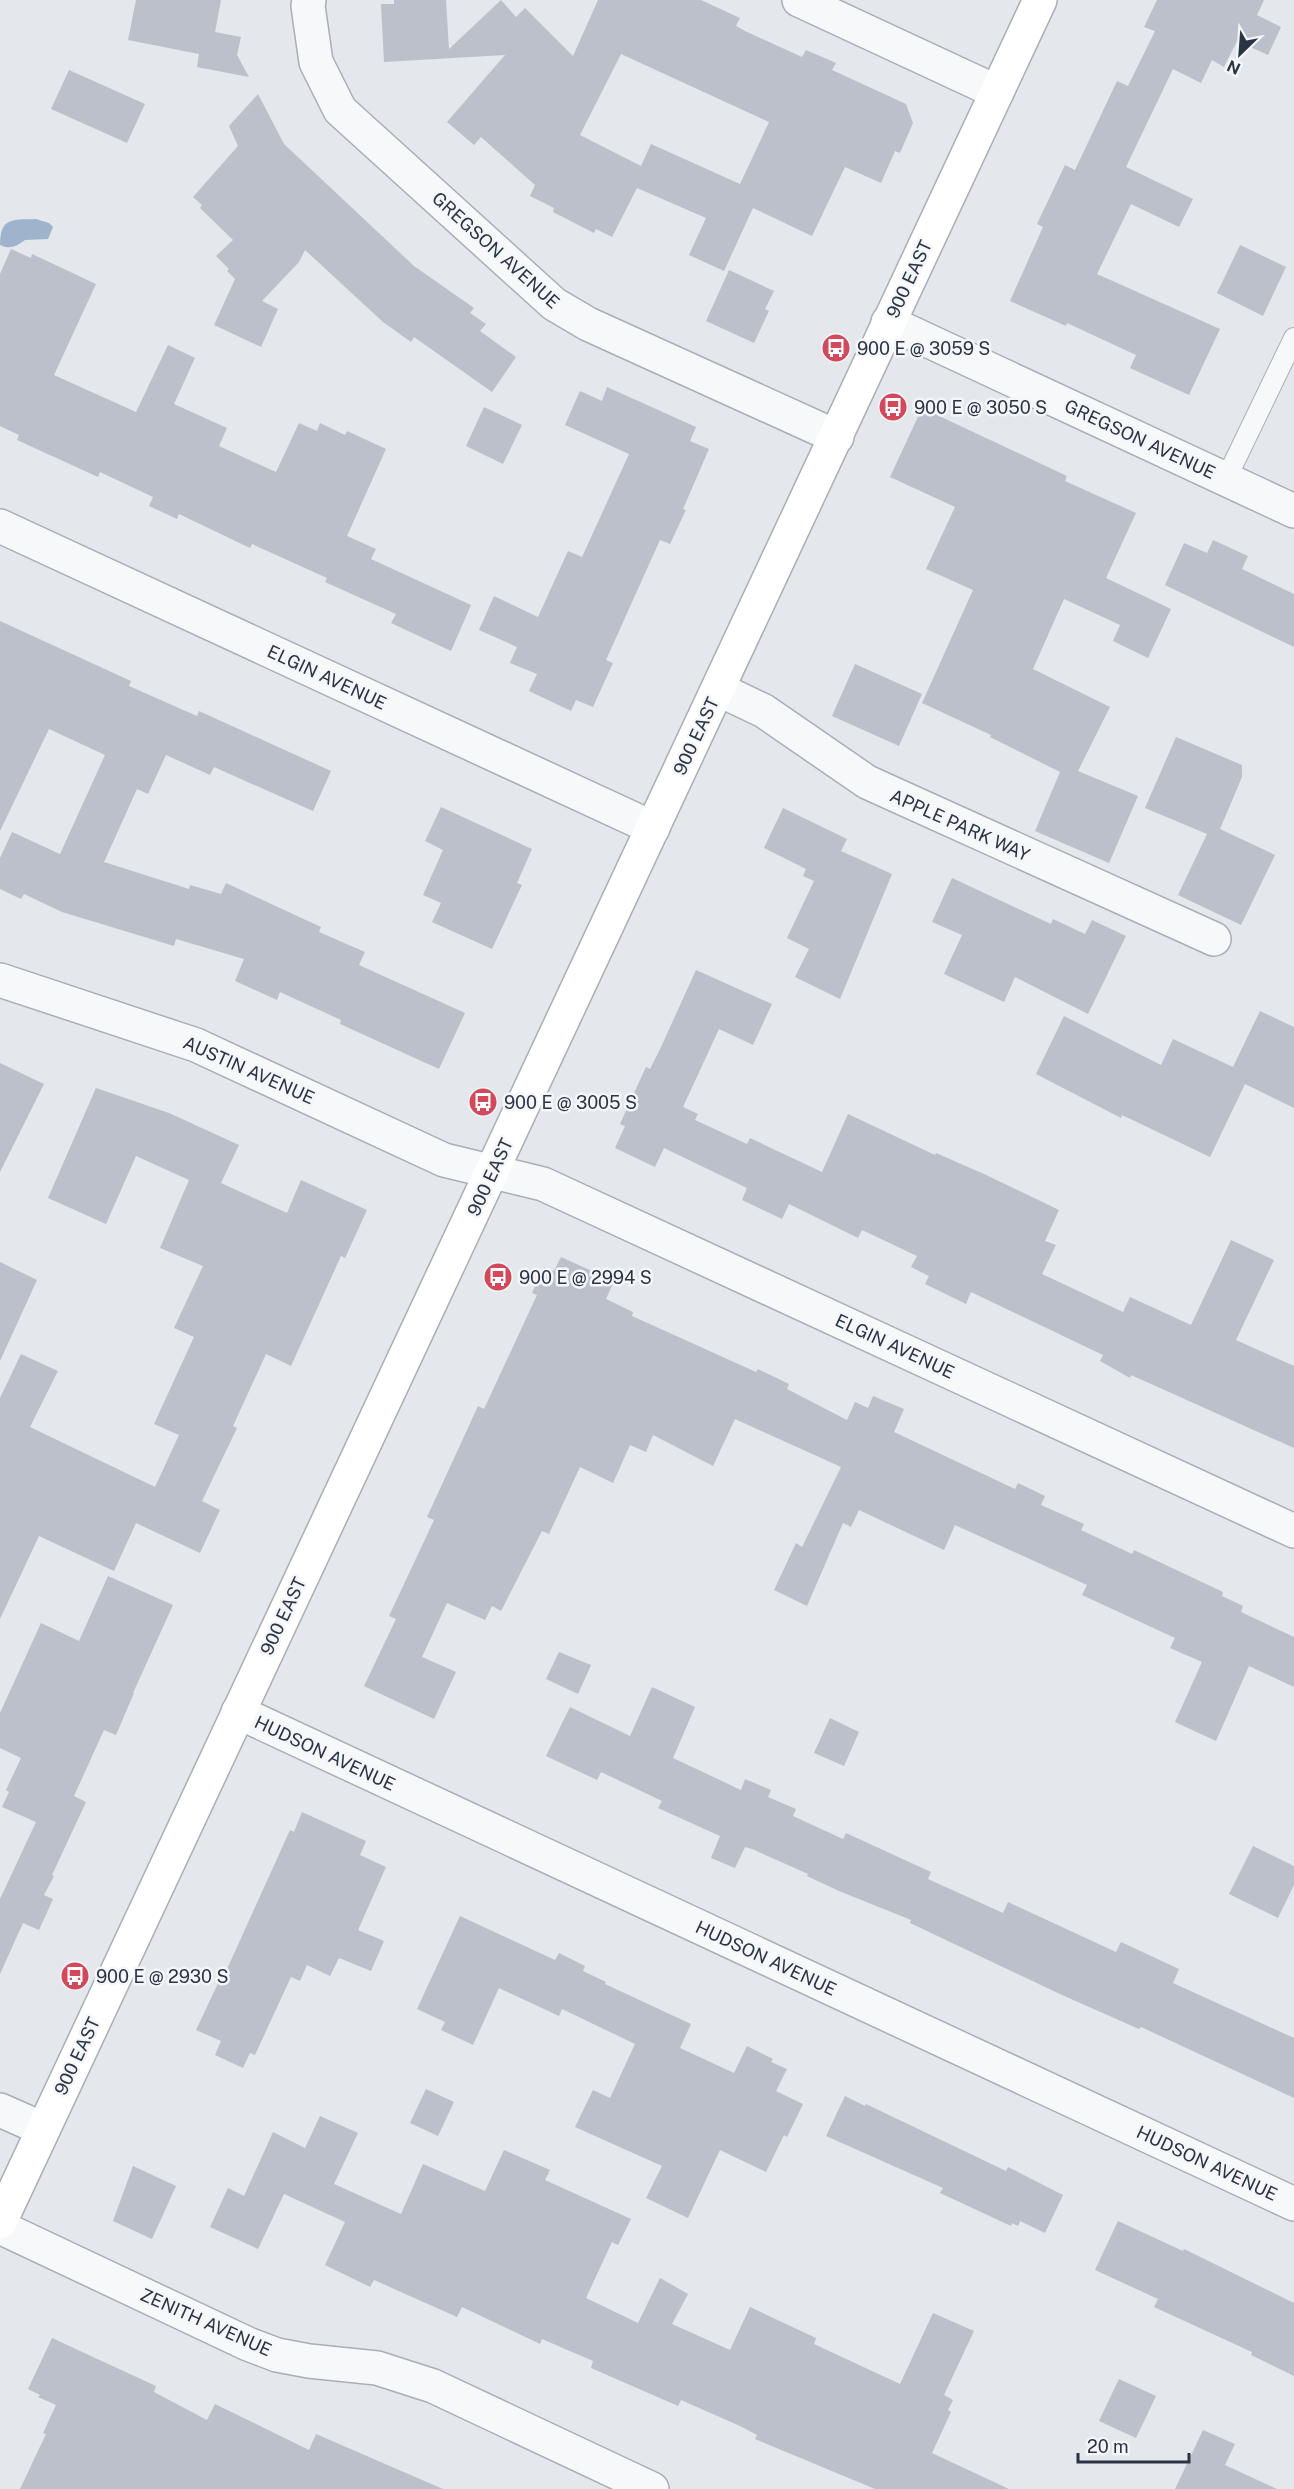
<svg xmlns="http://www.w3.org/2000/svg" width="1294" height="2489" font-family="'Public Sans',sans-serif">
  <rect width="100%" height="100%" fill="#e4e7ec"/>
  <path fill="#9fb4cc" d="M36,219l13,4 4,4 -5,12 -23,1c-8,6 -15,10 -25,5 0,-28 12,-25 36,-26z"/>
  <g fill="#bbc0ca" fill-rule="evenodd">
    <polygon points="136,0 221,0 215,32 241,37 237,55 249,77 197,67 199,54 128,40"/>
    <path d="M394,0h52l3,49 52,-49 15,17 9,-9 48,48 25,-56h103l39,18 -4,8 11,6 55,25 4,-7 30,13 -4,7 74,34 7,19 -13,30 -5,-2 -14,32 -36,-16 -33,69 -59,-28 -29,63 -35,-16 17,-37 -69,-30 -25,49 -16,-8 -2,4 -41,-21 1,-4 -24,-12 5,-11 -54,-48 -7,8 -27,-23 58,-67 -121,7 -3,-58h13zM621,54l148,68 -29,62 -89,-40 -10,22 -61,-31z"/>
    <polygon points="1157,0 1264,0 1257,15 1281,27 1268,55 1237,41 1224,67 1212,60 1201,83 1173,69 1126,167 1193,199 1179,227 1131,204 1097,274 1220,329 1189,395 1130,368 1136,355 1067,323 1066,326 1010,301 1043,227 1037,224 1065,165 1075,170 1117,81 1128,86 1155,31 1144,27"/>
    <polygon points="69,70 145,104 127,143 51,109"/>
    <polygon points="258,94 284,144 414,266 474,308 470,313 486,324 480,331 516,357 492,392 414,337 411,342 383,322 305,250 299,262 262,301 278,309 261,347 214,325 235,279 227,271 229,269 216,256 233,240 200,208 202,205 193,197 238,146 229,126"/>
    <polygon points="1240,245 1286,267 1263,316 1217,293"/>
    <polygon points="11,249 31,258 32,254 96,284 54,375 136,412 168,345 195,358 174,404 227,428 219,446 276,472 299,423 317,431 320,423 345,435 347,431 386,449 347,536 376,549 371,559 471,605 451,651 391,623 396,614 325,582 327,578 252,544 250,548 179,514 177,519 149,506 153,497 100,472 98,477 17,440 19,435 0,426 0,274"/>
    <polygon points="729,270 774,291 765,309 769,311 754,343 706,321"/>
    <polygon points="607,387 696,427 690,441 709,449 683,509 686,510 670,544 660,540 606,660 613,663 593,707 576,700 571,711 529,691 537,674 510,663 517,647 479,630 494,596 538,617 568,551 582,557 629,454 565,425 580,391 602,401"/>
    <polygon points="484,407 522,425 503,464 466,446"/>
    <polygon points="922,408 1067,476 1065,481 1136,513 1106,578 1171,609 1148,658 1113,641 1120,625 1064,599 1033,669 1110,707 1078,771 1138,796 1109,863 1035,831 1060,772 990,737 991,735 922,703 973,590 926,569 955,507 890,477"/>
    <polygon points="1213,540 1248,556 1242,569 1294,594 1294,647 1165,585 1184,543 1207,553"/>
    <polygon points="0,621 131,681 129,686 197,716 199,711 331,771 313,811 214,767 210,775 166,755 148,794 137,789 104,862 189,889 190,885 221,894 226,883 321,927 319,932 365,952 359,965 465,1013 439,1069 340,1024 341,1020 280,992 277,1000 235,981 244,959 176,939 174,946 62,912 24,894 21,899 0,889 0,858 12,832 60,854 105,755 49,729 0,831"/>
    <polygon points="855,664 922,694 899,746 832,716"/>
    <polygon points="1176,737 1242,765 1242,777 1220,829 1275,855 1241,925 1178,895 1207,834 1145,808"/>
    <polygon points="441,807 532,849 517,883 522,885 492,949 432,922 441,903 423,895 443,850 425,841"/>
    <polygon points="783,808 847,839 841,851 892,874 840,999 795,977 809,949 787,938 814,881 803,876 806,869 764,848"/>
    <polygon points="952,878 1051,924 1053,919 1085,934 1092,920 1126,936 1088,1014 1015,977 1004,1002 944,974 962,935 932,922"/>
    <polygon points="696,970 772,1004 753,1045 719,1029 683,1107 698,1114 695,1120 747,1144 750,1138 822,1172 848,1114 935,1155 936,1153 984,1174 1059,1210 1045,1241 1056,1245 1042,1274 1123,1312 1130,1297 1191,1325 1231,1240 1274,1260 1236,1340 1294,1366 1294,1448 1131,1375 1130,1378 1100,1361 1103,1355 971,1292 966,1304 925,1284 929,1276 911,1267 917,1256 862,1230 858,1238 789,1204 782,1219 742,1200 747,1188 664,1148 655,1167 615,1148 625,1126 620,1124 646,1067 650,1069 661,1047"/>
    <polygon points="1260,1011 1294,1027 1294,1108 1245,1084 1210,1157 1122,1115 1121,1118 1036,1074 1064,1016 1161,1065 1173,1039 1233,1067"/>
    <polygon points="0,1063 44,1084 0,1172"/>
    <polygon points="96,1088 169,1113 239,1145 221,1183 287,1213 301,1180 367,1210 345,1258 341,1256 291,1366 266,1354 233,1426 237,1428 202,1501 220,1510 200,1553 136,1523 114,1571 39,1536 0,1619 0,1398 21,1354 58,1371 30,1427 155,1487 179,1435 154,1424 194,1337 174,1328 203,1266 160,1248 189,1180 136,1156 106,1224 48,1198"/>
    <polygon points="561,1257 614,1281 606,1299 633,1312 632,1316 756,1372 758,1369 789,1384 787,1389 847,1420 855,1402 868,1408 873,1396 904,1409 894,1432 1015,1489 1018,1483 1045,1496 1041,1505 1084,1524 1081,1530 1132,1554 1134,1550 1223,1592 1222,1596 1243,1606 1241,1612 1294,1637 1294,1687 1249,1666 1216,1741 1175,1722 1202,1662 1170,1648 1175,1638 1082,1595 1087,1585 955,1525 944,1550 859,1510 851,1527 843,1523 807,1606 774,1590 796,1543 802,1547 841,1467 735,1419 713,1466 653,1435 646,1452 630,1445 613,1483 580,1467 549,1534 542,1531 501,1611 492,1606 485,1620 447,1603 422,1657 456,1672 434,1719 364,1686 396,1619 389,1616 434,1520 427,1517 478,1406 484,1409 537,1295 532,1293 544,1267 554,1271"/>
    <polygon points="0,1262 37,1280 0,1361"/>
    <polygon points="108,1576 173,1605 133,1693 134,1693 116,1735 104,1730 74,1796 86,1802 52,1875 54,1876 44,1895 53,1899 39,1930 23,1923 0,1974 0,1899 36,1822 2,1807 9,1792 6,1790 21,1758 0,1748 0,1713 41,1623 79,1641"/>
    <polygon points="559,1652 591,1665 578,1694 546,1679"/>
    <polygon points="652,1687 695,1707 673,1758 741,1790 745,1779 771,1790 768,1797 796,1809 793,1816 843,1839 846,1833 931,1872 928,1879 1003,1913 1008,1902 1116,1952 1121,1942 1179,1969 1173,1983 1294,2038 1294,2098 1141,2027 1139,2029 1062,1995 910,1923 911,1920 839,1891 807,1876 808,1874 752,1849 745,1847 735,1868 711,1858 720,1836 658,1808 662,1801 601,1772 597,1780 546,1756 570,1707 630,1736"/>
    <polygon points="830,1718 859,1732 844,1766 814,1753"/>
    <polygon points="302,1812 366,1841 360,1855 386,1867 358,1930 384,1941 371,1971 339,1958 330,1976 307,1965 300,1981 291,1977 255,2055 250,2053 243,2068 215,2055 221,2041 196,2030 220,1979 222,1980 290,1830 294,1832"/>
    <polygon points="1253,1846 1294,1866 1294,1885 1278,1918 1229,1894"/>
    <polygon points="460,1916 555,1960 559,1953 585,1966 583,1971 606,1982 605,1984 691,2024 680,2048 734,2073 747,2046 773,2059 771,2062 787,2069 776,2091 803,2104 787,2137 784,2135 766,2172 720,2150 688,2218 646,2198 662,2166 575,2127 593,2090 610,2098 635,2044 562,2009 559,2016 499,1988 473,2045 441,2030 445,2022 417,2009"/>
    <polygon points="426,2089 454,2102 438,2136 410,2123"/>
    <polygon points="845,2096 865,2106 866,2104 1006,2171 1008,2167 1063,2195 1045,2233 1020,2221 1018,2226 1012,2223 1011,2226 940,2193 943,2188 826,2136"/>
    <polygon points="320,2116 358,2133 334,2184 401,2214 423,2164 485,2191 504,2150 550,2170 545,2180 631,2219 618,2245 612,2242 586,2298 638,2323 660,2278 688,2294 672,2324 730,2350 750,2307 816,2338 814,2344 900,2384 933,2313 974,2331 944,2395 953,2400 948,2410 951,2412 932,2453 1009,2489 875,2489 755,2439 757,2435 740,2426 681,2400 678,2406 591,2368 593,2361 542,2339 540,2344 462,2307 457,2317 374,2280 370,2287 325,2265 345,2222 284,2194 258,2249 210,2227 228,2188 244,2196 273,2132 305,2148"/>
    <polygon points="133,2166 176,2186 152,2239 113,2221"/>
    <polygon points="1118,2221 1183,2251 1184,2249 1294,2303 1294,2376 1251,2355 1252,2352 1154,2307 1158,2299 1095,2270"/>
    <polygon points="52,2338 156,2386 154,2392 207,2420 215,2404 309,2450 316,2434 443,2489 20,2489 46,2434 43,2433 56,2405 38,2397 40,2395 28,2389"/>
    <polygon points="1119,2379 1156,2396 1136,2438 1099,2421"/>
    <polygon points="1203,2430 1235,2444 1225,2465 1277,2489 1175,2489"/>
  </g>
  <g fill="none" stroke-linecap="round" stroke-linejoin="round">
    <g stroke="#a9aeb7" stroke-width="22">
      <polyline id="lane" points="1226,479 1294,338"/>
    </g>
    <g stroke="#a9aeb7" stroke-width="36">
      <g id="street">
        <polyline points="309,0 308,6 316,62 340,110 554,304 588,324 837,437"/>
        <polyline points="799,0 997,92"/>
        <polyline points="888,322 1294,511"/>
        <polyline points="0,526 653,828"/>
        <polyline points="718,689 764,711 867,782 1214,939"/>
        <polyline points="0,980 196,1045 444,1160 543,1184 1294,1531"/>
        <polyline points="238,1712 1294,2204"/>
        <polyline points="0,2110 43,2129"/>
        <polyline points="0,2227 248,2344 277,2355 309,2361 377,2368 433,2386 652,2489"/>
      </g>
    </g>
    <g stroke="#a9aeb7" stroke-width="36">
      <polyline id="secondary" points="0,2222 1040,0"/>
    </g>
    <use href="#lane" stroke="#f7f8fa" stroke-width="20"/>
    <use href="#street" stroke="#f7f8fa" stroke-width="33"/>
    <use href="#secondary" stroke="#fff" stroke-width="33"/>
  </g>
  <defs>
    <g id="bus-disc" transform="scale(1.5)"><circle r="9.5" fill="#d1495b" stroke="#f4f6f9"/><path d="M-5-6H5V4H4V6H2V4H-2V6H-4V4H-5ZM-3.5-4V0h7V-4ZM-3.5 1.2v1.5H-2V1.2ZM2 1.2v1.5H3.5V1.2Z" fill="#fff"/></g>
  </defs>
  <g fill-rule="evenodd">
    <use href="#bus-disc" x="836" y="348"/>
    <use href="#bus-disc" x="893" y="407"/>
    <use href="#bus-disc" x="483" y="1102"/>
    <use href="#bus-disc" x="498" y="1277"/>
    <use href="#bus-disc" x="75" y="1976"/>
  </g>
  <g text-anchor="middle" dominant-baseline="central" stroke-width="5" stroke-linejoin="round" paint-order="stroke">
    <g font-size="18" fill="#2b3445" stroke="#f4f6f9">
      <text transform="translate(496 250) rotate(42)">GREGSON AVENUE</text>
      <text transform="translate(909 279) rotate(-65)">900 EAST</text>
      <text transform="translate(1140 439) rotate(25)">GREGSON AVENUE</text>
      <text transform="translate(327 677) rotate(25)">ELGIN AVENUE</text>
      <text transform="translate(696 736) rotate(-65)">900 EAST</text>
      <text transform="translate(960 825) rotate(24)">APPLE PARK WAY</text>
      <text transform="translate(249 1070) rotate(24)">AUSTIN AVENUE</text>
      <text transform="translate(490 1177) rotate(-65)">900 EAST</text>
      <text transform="translate(895 1346) rotate(25)">ELGIN AVENUE</text>
      <text transform="translate(283 1616) rotate(-65)">900 EAST</text>
      <text transform="translate(325 1753) rotate(25)">HUDSON AVENUE</text>
      <text transform="translate(766 1958) rotate(25)">HUDSON AVENUE</text>
      <text transform="translate(77 2056) rotate(-65)">900 EAST</text>
      <text transform="translate(1207 2163) rotate(25)">HUDSON AVENUE</text>
      <text transform="translate(206 2322) rotate(24)">ZENITH AVENUE</text>
    </g>
    <g font-size="18" fill="#2b3445" stroke="#f4f6f9" text-anchor="start">
      <text x="857" y="348">900 E @ 3059 S</text>
      <text x="914" y="407">900 E @ 3050 S</text>
      <text x="504" y="1102">900 E @ 3005 S</text>
      <text x="519" y="1277">900 E @ 2994 S</text>
      <text x="96" y="1976">900 E @ 2930 S</text>
    </g>
  </g>
  <g transform="translate(1240 54) rotate(205)" stroke="#f4f6f9" stroke-width="4.5" paint-order="stroke">
  <path d="M0-4.5L10 22L0 15L-10 22Z" fill="#2b3445"/>
  <text y="-9" font-size="16" font-weight="bold" text-anchor="middle" fill="#2b3445">N</text>
  </g>
  <path d="M1078 2453v9h111v-9" fill="none" stroke="#2b3445" stroke-width="3"/>
  <text x="1087" y="2453" font-size="18" fill="#2b3445" stroke="#f4f6f9" stroke-width="4.5" paint-order="stroke">20 m</text>
</svg>
